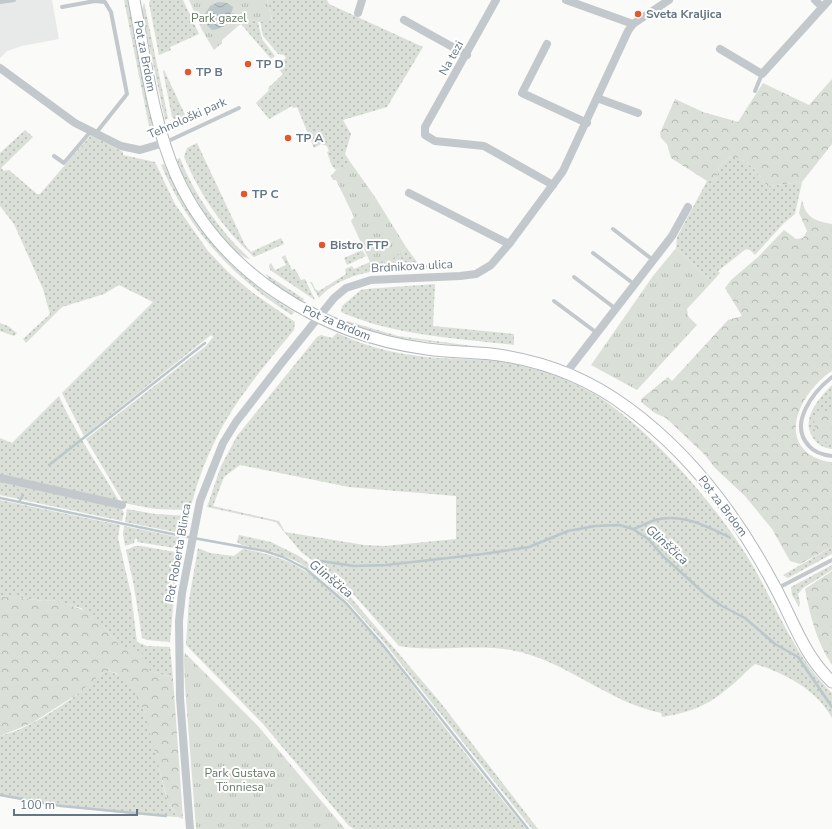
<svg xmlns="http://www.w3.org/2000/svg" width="832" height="829" font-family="'Nunito Sans',sans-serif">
  <defs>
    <pattern id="grass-dots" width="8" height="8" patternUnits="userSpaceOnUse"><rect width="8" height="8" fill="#dadfd7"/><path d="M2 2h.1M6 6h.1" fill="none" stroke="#b4b9b4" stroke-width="1.8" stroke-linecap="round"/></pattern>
    <pattern id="forest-crowns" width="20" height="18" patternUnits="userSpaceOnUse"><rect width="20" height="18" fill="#dadfd7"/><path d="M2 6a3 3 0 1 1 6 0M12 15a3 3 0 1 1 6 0" fill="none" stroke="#b4b9b4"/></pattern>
    <pattern id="park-tufts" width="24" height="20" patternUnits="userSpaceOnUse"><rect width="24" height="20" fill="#dadfd7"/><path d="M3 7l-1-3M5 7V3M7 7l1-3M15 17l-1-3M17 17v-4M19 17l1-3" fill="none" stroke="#b4b9b4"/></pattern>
    <pattern id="water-waves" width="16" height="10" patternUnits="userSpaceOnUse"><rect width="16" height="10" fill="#bbc7cb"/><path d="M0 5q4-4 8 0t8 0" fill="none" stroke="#9ca6aa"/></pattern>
  </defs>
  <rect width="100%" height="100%" fill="#fafaf8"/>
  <polygon fill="#e8e9e9" points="0,0 52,0 59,39 22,46 7,51 0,58"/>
  <g fill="url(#grass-dots)" fill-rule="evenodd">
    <polygon points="124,0 128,0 153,125 149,126"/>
    <polygon points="150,0 183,0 199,34 170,47 171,50 159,55 149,3"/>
    <polygon points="267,0 327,0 329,4 423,47 387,107 343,120 351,134 345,154 351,163 336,170 332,166 327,152 329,151 327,146 321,144 314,148 297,107 293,108 292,106 269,119 256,103 269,90 268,88 283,74 273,63 283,61 286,58 284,55 278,54 263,36 260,21 272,20"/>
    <polygon points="144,2 168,118 165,120 142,11"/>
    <polygon points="246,18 258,22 262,39 275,56 271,59 241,24 237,27 236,26"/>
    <polygon points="164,70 187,119 177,121 172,117 163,71"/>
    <path d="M25,130l8,7 -32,31 3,3 5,-1 28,24h3l51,-59 32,17v3l32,7 20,42 33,47 20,21 25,21 42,29 -1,8c-29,35 -61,72 -80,113 -11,22 -18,44 -24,67l-35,-1 -31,-6 -38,-64 120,-93 7,-9 -2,-2 -127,101 -22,-43 91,-91 -34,-17 -15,9 -42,13 -36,36 -3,-4 27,-25 -7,-25 -29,-65 -14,-18v-53z"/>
    <path d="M197,143l48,102 6,7 30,-14 3,6 -30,13c-31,-28 -54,-62 -70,-100l3,-9z"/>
    <path d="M731,156c17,4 26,15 36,30l35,-4 -7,32 -11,9 -29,32 -5,-5 -4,-1 -28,22 2,2 -8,9 -36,-34 1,-11 30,-56 10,-3 2,-11z"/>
    <path d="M180,158c15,39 40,73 70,101 -22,-3 -68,-78 -73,-100z"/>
    <path d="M164,164c6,12 11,24 18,36 27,47 65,84 112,112l-2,3c-59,-37 -104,-86 -131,-150z"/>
    <path d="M406,247l14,19 28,-2 6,4c-45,2 -102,-6 -135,30l-9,-16h2l3,7 4,2 27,-17 -1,-5 7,-3 2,3 16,-7 1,2 32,-12z"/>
    <polygon points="362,250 366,256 347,265 344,258"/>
    <polygon points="285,255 292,270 295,269 301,280 305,279 315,300 270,270 269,265 271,263 275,270 286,265 282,257"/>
    <path d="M266,274l38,25 -2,3c-11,-7 -32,-16 -36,-28z"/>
    <path d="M435,284l-2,42 81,8v11c-58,-7 -119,-9 -173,-33l1,-6 19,-16 5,-1z"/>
    <path d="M347,321l51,15 89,12c-49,-4 -95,-9 -141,-25z"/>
    <polygon points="0,323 8,326 17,333 14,336 0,331"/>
    <path d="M337,333c31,15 68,23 102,25 19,1 39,1 59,3 30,5 60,14 87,28 57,29 136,121 168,177 25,44 42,91 79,127v25c-15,-28 -47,-45 -77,-54 -10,8 -18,18 -28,25 -20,17 -39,24 -65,28l-1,-4c-54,-11 -95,-53 -150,-63 -35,-6 -76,2 -112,-4l-44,-50 -23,-21 -31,-23 -25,-30 -69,-15 14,-41 16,-30 80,-99 4,-2 11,3zM240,465l109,22 107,9v43l-71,7 -21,-1 -79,-13 -6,-11 -66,-15 11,-29z"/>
    <path d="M832,385v64c-9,-1 -16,-5 -20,-13 -11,-18 8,-39 20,-51z"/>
    <path d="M59,396c16,37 40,70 60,105l-119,-26v-37l12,5z"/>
    <polygon points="0,480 121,507 124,513 122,521 0,495"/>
    <polygon points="0,500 120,525 118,538 131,594 137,642 147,646 170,647 173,678 150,671 127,649 119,645 103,626 81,608 52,600 45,601 0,596"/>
    <polygon points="127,509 155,514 188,516 185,534 125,522"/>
    <polygon points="124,526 182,538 181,549 137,542 137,539 135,539 134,543 125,546 123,534"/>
    <polygon points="239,535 271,542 299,556 347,593 440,702 538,829 532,829 382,640 348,602 316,574 298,562 274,552 242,545 237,542"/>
    <polygon points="135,546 141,546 181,553 174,597 170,642 147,640 142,638 134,586 126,550"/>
    <polygon points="832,547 832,554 788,578 783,575"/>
    <path d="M198,548l12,5 24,3 9,-7c25,4 46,11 67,25 46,31 79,81 112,124 34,44 69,88 104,131h-172l-5,-3 -86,-102 -77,-79 3,-45z"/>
    <polygon points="832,565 832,570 803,588 798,594 800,603 799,607 792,595 791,587"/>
    <path d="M108,671c44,10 47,96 60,130 2,6 7,11 10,16 -61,-3 -119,-10 -178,-21v-60c28,-7 56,-26 79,-43 10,-8 17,-18 29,-22z"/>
  </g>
  <g fill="url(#forest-crowns)">
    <path d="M832,79v65l-30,38 -35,4c-10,-15 -19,-26 -36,-30l-12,11 -2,11 -10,3 -36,-23 -4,-14 -6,-6 -1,-5 15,-34 28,13 35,10 25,-39 46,22z"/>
    <path d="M802,200c4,18 13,21 30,24v147c-24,15 -54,60 -23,83 6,4 15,8 23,8v85l-32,17 -10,-3 -18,-32 -27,-33 -30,-28 -10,-13 -39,-37 -11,-5 -14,-11v-3l27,-22 4,4 56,-61 14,-4 -17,-28 6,-8 27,-23 26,-27 12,9 7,-1 4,-7 -8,-18z"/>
    <polygon points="818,413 832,413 832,443 825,442 815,433 814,420"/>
    <path d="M832,571v94c-15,-22 -22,-49 -27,-76z"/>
    <polygon points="0,596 45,601 52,600 65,603 93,614 119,645 142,653 150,671 173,678 183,819 178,817 168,802 144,710 132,688 116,673 108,671 101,674 79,693 32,723 0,736"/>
  </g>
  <g fill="url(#park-tufts)">
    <polygon points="189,0 267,0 272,21 258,22 246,18 236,26 237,27 222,40 222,43 214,50 202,30"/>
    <path d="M351,163l24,34 31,50c-6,12 -23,14 -35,17l-20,-43 3,-4 -18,-37h-3l-2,-4 5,-6z"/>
    <polygon points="676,248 712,282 687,309 688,316 697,325 637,390 591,365 653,276"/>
    <polygon points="185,653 258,726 345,829 196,829 185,685 184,659"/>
  </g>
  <path fill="url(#water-waves)" d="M218,2l9,1 6,4c-2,11 -8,22 -21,23l-5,-5 -2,-11 5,-8z"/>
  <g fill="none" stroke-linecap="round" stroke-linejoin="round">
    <g stroke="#bbc7cb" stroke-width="2.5">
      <polyline points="49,465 205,343"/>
      <polyline points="0,498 177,535 265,551 283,557 306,569 346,603 382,644 528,829"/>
      <polyline points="19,502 23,495"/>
      <path d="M633,529c9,-3 18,-9 27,-10 24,-5 48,8 69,18"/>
      <polyline points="321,561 354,566 386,565 483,554 529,547 568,531 595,526 619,525 633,529 648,539 664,557 705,594 722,606 745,618 775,644 798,657 832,707"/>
      <polyline points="0,795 61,806 166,816"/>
    </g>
    <g stroke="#b3babf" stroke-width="13">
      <path id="secondary" d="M134,0c11,56 19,123 42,175 45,100 146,160 251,174 21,3 43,3 64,5 50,6 97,24 137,54 63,46 111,111 147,179 19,35 28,67 57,95"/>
    </g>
    <g stroke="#c3c8cc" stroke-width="4">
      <polyline points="0,2 14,0"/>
      <polyline points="62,7 95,1 105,2 111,12 127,94 96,133"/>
      <polyline points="755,91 762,74"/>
      <polyline points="164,143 239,108"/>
      <polyline points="54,156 64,163 91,131"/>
      <polyline points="613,229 653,260"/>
      <polyline points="593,253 634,284"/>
      <polyline points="574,277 616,309"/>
      <polyline points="554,301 597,333"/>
      <path d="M832,377c-19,15 -44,47 -23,69 6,7 14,9 23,10"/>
      <polyline points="776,589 832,560"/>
    </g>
    <g stroke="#c3c8cc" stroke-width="8">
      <polyline points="496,0 425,127 425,135 435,141 484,146 553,185"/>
      <polyline points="566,0 633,24"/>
      <polyline points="815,0 822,7"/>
      <polyline points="358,13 362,0"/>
      <polyline points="404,20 467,55"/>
      <polyline points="547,44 522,93 587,123"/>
      <polyline points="720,49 762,74 829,0"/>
      <polyline points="0,68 75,123 121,146 140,150 164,143"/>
      <polyline points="597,98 638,113"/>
      <polyline points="409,193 509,244"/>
      <polyline points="566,373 672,236 688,207"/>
      <polyline points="0,478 122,505"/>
      <polyline points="190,829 180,698 179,621 182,593 200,501 223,443 236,422 284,360 334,298 346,288 371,280 460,276 476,274 491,265 509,244 563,171 628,31 633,24 669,0"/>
    </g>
    <use href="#secondary" stroke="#fff" stroke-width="11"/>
  </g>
  <g fill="#e4572e" stroke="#fff" stroke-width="1.5">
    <circle cx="638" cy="14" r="4"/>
    <circle cx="248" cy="64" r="4"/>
    <circle cx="188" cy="72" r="4"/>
    <circle cx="288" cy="138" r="4"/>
    <circle cx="244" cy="194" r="4"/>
    <circle cx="322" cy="245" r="4"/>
  </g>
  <g text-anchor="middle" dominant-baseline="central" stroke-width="4" stroke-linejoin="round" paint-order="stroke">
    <g font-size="12" font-weight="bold" fill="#657683" stroke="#fff" text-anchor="start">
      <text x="646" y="14">Sveta Kraljica</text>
      <text x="256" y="64">TP D</text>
      <text x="196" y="72">TP B</text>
      <text x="296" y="138">TP A</text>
      <text x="252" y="194">TP C</text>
      <text x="330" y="245">Bistro FTP</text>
    </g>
    <g font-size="12" fill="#687a64" stroke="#fff">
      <text x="219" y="18">Park gazel</text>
      <text x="240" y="773">Park Gustava<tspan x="240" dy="14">Tönniesa</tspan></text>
    </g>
    <g font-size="12" fill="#657683" stroke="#fff">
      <text transform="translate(145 56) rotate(79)">Pot za Brdom</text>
      <text transform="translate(451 58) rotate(-61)">Na tezi</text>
      <text transform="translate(187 118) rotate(-24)">Tehnološki park</text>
      <text transform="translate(412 266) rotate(-3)">Brdnikova ulica</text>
      <text transform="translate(337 323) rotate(23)">Pot za Brdom</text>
      <text transform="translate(723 506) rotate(53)">Pot za Brdom</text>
      <text transform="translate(178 553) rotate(-80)">Pot Roberta Blinca</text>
    </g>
    <g font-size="13" font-style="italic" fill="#60757c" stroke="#fff">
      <text transform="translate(667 545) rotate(42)">Glinščica</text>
      <text transform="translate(331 579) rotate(39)">Glinščica</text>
    </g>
  </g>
  <path d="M14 809v6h123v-6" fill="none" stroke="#657683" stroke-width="2"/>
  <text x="20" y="809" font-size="12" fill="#657683" stroke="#ffffff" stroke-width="3" paint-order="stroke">100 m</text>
</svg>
